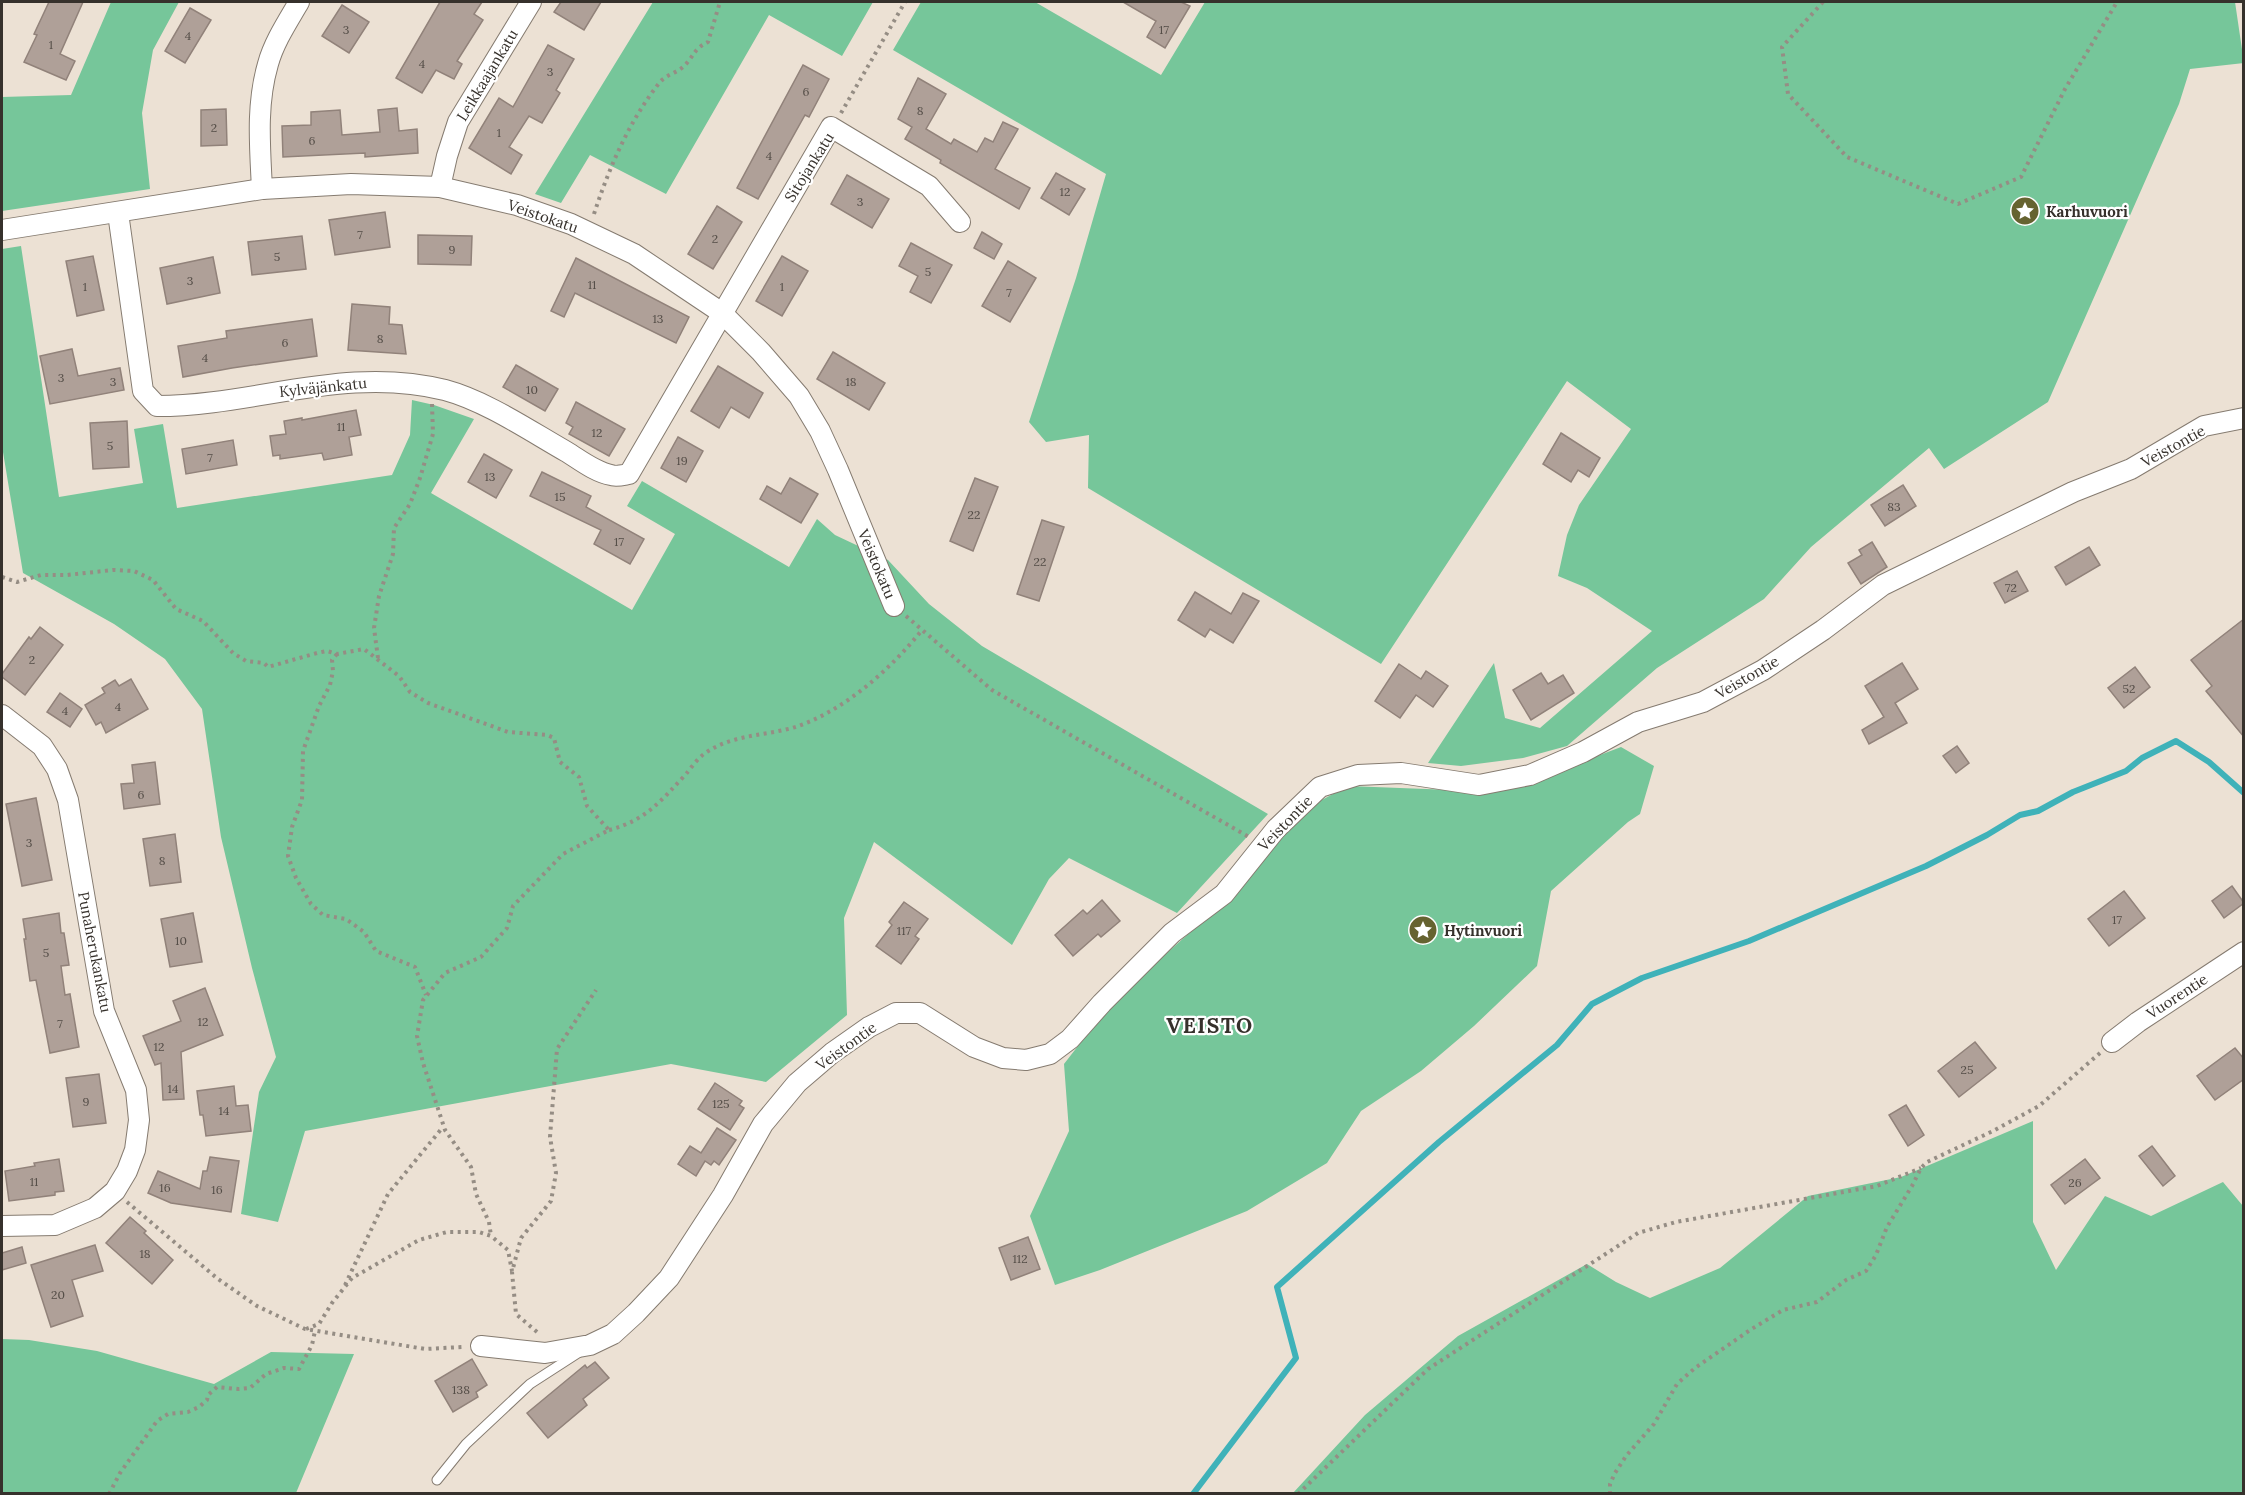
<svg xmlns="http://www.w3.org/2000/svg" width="2245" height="1495" font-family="Lora,serif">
  <rect width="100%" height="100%" fill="#ece1d4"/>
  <g fill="#76c69a">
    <polygon points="111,2 179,2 153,50 142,113 150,189 2,211 2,97 71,95"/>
    <polygon points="653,2 873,2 842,56 769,15 666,194 590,155 561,203 535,194"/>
    <polygon points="921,2 1035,2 1161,75 1205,2 2235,2 2244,63 2190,69 2179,104 2048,402 1944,469 1929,448 1811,547 1764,599 1657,668 1567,746 1523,758 1461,766 1428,763 1494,663 1505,718 1540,728 1652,631 1587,588 1558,576 1567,535 1579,505 1631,429 1567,381 1381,664 1088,488 1089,435 1046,442 1029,422 1076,278 1106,174 893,50"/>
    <polygon points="21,246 59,497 143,483 134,429 163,424 177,508 392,475 410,435 412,400 434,405 474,419 431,493 632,610 675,534 627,506 642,481 789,567 817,519 835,535 888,560 929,604 982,646 1268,814 1177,913 1069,858 1049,879 1012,945 874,842 844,918 847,1015 766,1082 671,1064 305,1131 278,1222 241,1214 259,1092 276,1057 252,968 221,837 202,709 165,659 114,624 23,573 2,446 2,249"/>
    <polygon points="1621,747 1654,766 1640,814 1628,822 1551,891 1537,966 1474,1026 1421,1071 1361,1111 1327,1163 1247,1211 1100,1270 1055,1285 1030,1216 1069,1131 1064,1064 1113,1001 1223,903 1303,810 1348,786 1452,790 1524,784"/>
    <polygon points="2033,1121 2033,1222 2056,1270 2105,1196 2151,1216 2223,1182 2243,1206 2243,1493 1293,1493 1365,1415 1458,1336 1587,1264 1616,1282 1650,1298 1720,1268 1808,1196 1901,1177"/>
    <polygon points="2,1339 29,1340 97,1351 214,1384 271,1352 354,1354 296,1493 2,1494"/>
  </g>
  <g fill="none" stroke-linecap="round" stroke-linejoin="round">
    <polyline stroke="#3fb2b9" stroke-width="6" points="1193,1494 1296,1358 1277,1287 1439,1142 1557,1045 1592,1004 1642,978 1749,941 1926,866 1987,835 2020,815 2038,811 2073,792 2126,771 2142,758 2176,741 2209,762 2244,793"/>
  </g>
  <g fill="#afa098" stroke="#91827a" stroke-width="1.5">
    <polygon points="49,2 83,2 60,54 75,61 66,80 24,62 37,35 34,34"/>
    <polygon points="440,2 482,2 474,14 483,20 457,61 462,64 454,79 436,70 422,93 396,78"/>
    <polygon points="561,2 601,2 584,30 554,12"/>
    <polygon points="1123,2 1181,2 1190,6 1165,48 1147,37 1156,21"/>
    <polygon points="342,5 369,22 349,53 322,36"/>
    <polygon points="190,8 211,20 185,63 165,51"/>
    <polygon points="548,45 574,59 556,90 560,93 542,123 529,116 509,147 522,155 511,174 469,148 499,98 513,107"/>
    <polygon points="803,65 829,79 809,117 805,115 758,199 737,188"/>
    <polygon points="918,78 946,94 926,129 951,144 954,139 977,152 985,138 993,142 1003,122 1018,129 995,169 1030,188 1019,209 940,163 941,160 905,139 912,127 898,119"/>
    <polygon points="397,108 399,131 417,129 418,153 365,157 365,153 283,157 282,126 311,125 311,112 340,110 342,135 380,132 378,110"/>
    <polygon points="226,109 227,145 201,146 201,110"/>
    <polygon points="1056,173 1085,189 1069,215 1041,198"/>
    <polygon points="847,175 889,199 872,228 831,204"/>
    <polygon points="717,206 742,222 713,269 688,254"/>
    <polygon points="385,212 390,247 335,255 329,220"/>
    <polygon points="982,232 1002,244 994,259 974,248"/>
    <polygon points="418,235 472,236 471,265 418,264"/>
    <polygon points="302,236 306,269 252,275 248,242"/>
    <polygon points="911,243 952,265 931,303 910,292 918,276 899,266"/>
    <polygon points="93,256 104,310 77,316 66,261"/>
    <polygon points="782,256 808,271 782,316 756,301"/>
    <polygon points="213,257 220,293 167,304 160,268"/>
    <polygon points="576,258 689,317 676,343 575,293 564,317 551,311"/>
    <polygon points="1008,261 1036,278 1010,322 982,306"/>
    <polygon points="352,304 390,307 389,324 402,325 406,354 348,350"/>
    <polygon points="312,319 317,356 232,368 183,377 178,346 227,338 226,331"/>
    <polygon points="72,349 78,376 120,368 124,390 50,404 40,356"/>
    <polygon points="833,352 885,383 869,410 817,379"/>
    <polygon points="516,365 558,389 545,411 503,387"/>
    <polygon points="718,366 763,393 749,418 731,407 719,428 691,411"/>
    <polygon points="576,402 625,429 609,456 569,434 573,427 566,423"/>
    <polygon points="356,410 361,435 349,437 352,455 324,460 322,453 280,459 280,455 273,456 270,436 286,434 284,421 302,418 302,420"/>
    <polygon points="127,421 129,467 93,469 90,423"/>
    <polygon points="1561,433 1600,458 1589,477 1578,470 1571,482 1543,464"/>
    <polygon points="678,437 703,451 686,482 661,468"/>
    <polygon points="233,440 237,465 186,474 182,449"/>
    <polygon points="484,454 512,470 496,498 468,482"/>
    <polygon points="542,472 591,496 586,507 644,539 630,564 594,544 601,530 530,496"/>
    <polygon points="790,478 818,494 801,523 760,499 767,486 781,494"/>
    <polygon points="975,478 998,487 973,551 950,541"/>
    <polygon points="1903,485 1916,506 1885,526 1871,505"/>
    <polygon points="1042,520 1064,527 1039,601 1017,594"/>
    <polygon points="1872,542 1887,567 1861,584 1848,563 1862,555 1859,550"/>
    <polygon points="2089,547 2100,565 2066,585 2055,567"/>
    <polygon points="2017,571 2028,591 2005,603 1994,583"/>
    <polygon points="1195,592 1231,614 1243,593 1259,601 1233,643 1210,629 1205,637 1178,620"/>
    <polygon points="2244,619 2244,737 2206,691 2212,686 2191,660"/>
    <polygon points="40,627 63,645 25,695 2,677 2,674 29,637 31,639"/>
    <polygon points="1902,663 1918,689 1895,703 1907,723 1869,744 1862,730 1884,717 1865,686"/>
    <polygon points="1399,664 1421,679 1426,671 1448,686 1433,707 1416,695 1400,718 1375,701"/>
    <polygon points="2135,667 2150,687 2124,708 2108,688"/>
    <polygon points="1541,673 1548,684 1563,675 1574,693 1531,720 1513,690"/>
    <polygon points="131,679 148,709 106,733 101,722 96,725 85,705 105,693 102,688 115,680 119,686"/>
    <polygon points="60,693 82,709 70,727 47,712"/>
    <polygon points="1957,746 1969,763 1956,773 1943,756"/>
    <polygon points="155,762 160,804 124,809 121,784 134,783 132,765"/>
    <polygon points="36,798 52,880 22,886 6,804"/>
    <polygon points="175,834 181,882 150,886 143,839"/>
    <polygon points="2232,886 2244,903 2224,918 2212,901"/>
    <polygon points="2124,891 2145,918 2109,946 2088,919"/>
    <polygon points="1102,900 1120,921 1101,937 1098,934 1073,956 1055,935 1083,910 1087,914"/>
    <polygon points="904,902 928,919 915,936 919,939 901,964 876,946 892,925 889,922"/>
    <polygon points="59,913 61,933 64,933 69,965 61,966 65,995 70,994 79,1047 50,1053 36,980 30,981 24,939 26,939 23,919"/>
    <polygon points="193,913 202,962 170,967 161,919"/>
    <polygon points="205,988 223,1035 181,1052 184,1099 163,1100 161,1063 155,1065 143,1036 181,1021 173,1001"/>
    <polygon points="1975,1042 1996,1068 1959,1097 1938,1071"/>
    <polygon points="2235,1048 2244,1059 2244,1079 2215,1100 2197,1076"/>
    <polygon points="99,1074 106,1123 73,1127 66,1078"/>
    <polygon points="715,1083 742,1101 739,1105 744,1108 730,1130 698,1109"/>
    <polygon points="234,1086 236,1106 248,1105 251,1131 206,1136 203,1115 200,1115 197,1091"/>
    <polygon points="1906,1105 1924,1135 1908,1146 1889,1115"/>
    <polygon points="717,1128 736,1140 719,1165 714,1161 711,1165 705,1161 696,1176 678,1164 690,1146 701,1153"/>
    <polygon points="2152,1146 2175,1176 2163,1186 2139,1156"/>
    <polygon points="210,1157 239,1161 231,1212 171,1203 148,1193 158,1171 200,1189 203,1171 207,1171"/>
    <polygon points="59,1159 64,1191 55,1192 55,1195 9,1201 5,1171 35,1166 34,1163"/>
    <polygon points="2085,1159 2100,1178 2065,1204 2051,1185"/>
    <polygon points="130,1217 146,1231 144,1233 173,1260 152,1284 106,1243"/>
    <polygon points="1028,1237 1040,1269 1011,1280 999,1248"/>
    <polygon points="95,1245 103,1271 72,1280 83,1316 51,1327 31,1265"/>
    <polygon points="22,1247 26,1263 2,1270 2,1253"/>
    <polygon points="472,1359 487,1385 476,1392 478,1397 453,1412 435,1381"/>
    <polygon points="595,1362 609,1378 583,1399 587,1405 548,1438 527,1413 585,1365 587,1368"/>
  </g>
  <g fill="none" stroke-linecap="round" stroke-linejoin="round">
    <g stroke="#857b70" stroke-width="11">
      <polyline id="service" points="437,1480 466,1444 530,1384 578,1353"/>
    </g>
    <g stroke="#857b70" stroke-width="22">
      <g id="minor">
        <polyline points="440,187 447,156 458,122 531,2"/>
        <path d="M262,189c-2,-42 -6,-84 6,-125 6,-22 20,-43 31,-62"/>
        <path d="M118,213l25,178 14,15c98,0 188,-41 288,-16 41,11 85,41 122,62 13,8 28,20 44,23 5,2 12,0 18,-1l202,-347 98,59 31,36"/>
        <polyline points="2,230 262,189 351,184 440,187 517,205 571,224 634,254 722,313 761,352 799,396 820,431 838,470 894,606"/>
        <polyline points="2,715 42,746 57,769 68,800 104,1011 136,1090 139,1120 135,1150 127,1171 115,1191 95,1208 55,1225 2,1226"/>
        <polyline points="2112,1042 2138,1022 2244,952"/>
        <polyline points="481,1346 545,1353 590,1345 613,1334 636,1313 669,1278 723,1195 763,1124 797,1083 832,1053 869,1027 896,1013 920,1013 974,1047 1003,1058 1026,1060 1050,1054 1070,1039 1102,1003 1172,933 1224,894 1276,829 1320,787 1358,775 1401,773 1479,785 1530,775 1583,752 1638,722 1703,702 1763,670 1823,630 1883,585 2073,492 2131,469 2204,426 2244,418"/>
      </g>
    </g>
    <g stroke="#958d84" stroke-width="4" stroke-dasharray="3 4.5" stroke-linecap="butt">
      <polyline points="1823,2 1782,47 1788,94 1847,157 1958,204 2021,177 2065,89 2117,2"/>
      <polyline points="841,113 905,2"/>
      <path d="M594,214c15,-46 35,-93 66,-132 6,-7 16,-9 23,-15 11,-10 10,-18 25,-25l12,-40"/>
      <polyline points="2,577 17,582 41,575 67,575 113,570 134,571 153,580 176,609 203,621 233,653 246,661 264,663 268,667 317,653 327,651 337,654 364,649 399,676 410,692 428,703 508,732 547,735 554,738 560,762 579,777 587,806 609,830 563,854 513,906 507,928 481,957 445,973 423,1000 417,1036 423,1063 445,1130 471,1167 476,1194 489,1222 491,1236"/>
      <polyline points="906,616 992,690 1249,837"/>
      <polyline points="337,654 332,660 333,671 330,685 319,706 303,751 302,800 292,827 288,856 296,878 311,904 323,915 346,919 364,932 376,951 415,967 426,995"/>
      <polyline points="378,658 374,628 379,596 393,554 394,528 410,504 420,478 433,434 432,404"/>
      <path d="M609,830c36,-9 53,-30 77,-56 5,-6 11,-15 18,-20 26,-19 58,-18 88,-26 50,-15 98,-58 130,-98"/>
      <polyline points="127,1202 218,1279 257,1306 305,1329 425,1349 462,1347"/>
      <polyline points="345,1285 388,1194 443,1127"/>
      <polyline points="306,1329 319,1324 332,1303 352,1278 419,1240 447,1232 479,1232 491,1236 508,1250 512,1271"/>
      <polyline points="537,1332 516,1314 512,1272 521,1238 551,1201 556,1173 550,1137 557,1049 596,990"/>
      <polyline points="109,1494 120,1473 157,1421 168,1414 188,1412 199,1407 207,1400 208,1395 217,1387 238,1389 250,1388 266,1374 284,1368 299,1369 312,1345 315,1331"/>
      <polyline points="1298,1494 1428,1369 1638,1233 1676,1222 1877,1186 1921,1168"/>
      <polyline points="1610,1494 1610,1484 1615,1473 1626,1456 1654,1424 1677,1384 1695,1368 1750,1330 1783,1310 1817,1302 1846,1280 1866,1271 1876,1255 1887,1227 1912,1186 1921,1168 1927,1162 1993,1131 2039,1106 2100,1053"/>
    </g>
    <use href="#service" stroke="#fff" stroke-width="9"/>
    <use href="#minor" stroke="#fff" stroke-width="20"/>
  </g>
  <defs>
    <g id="sight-disc" transform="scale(1.5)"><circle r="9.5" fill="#666330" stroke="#fff"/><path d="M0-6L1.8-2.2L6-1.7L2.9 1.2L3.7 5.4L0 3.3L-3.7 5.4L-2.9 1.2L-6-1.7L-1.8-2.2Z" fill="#fff"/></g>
  </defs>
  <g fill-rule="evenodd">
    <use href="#sight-disc" x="2025" y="211"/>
    <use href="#sight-disc" x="1423" y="930"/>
  </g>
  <g text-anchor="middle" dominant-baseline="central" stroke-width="4.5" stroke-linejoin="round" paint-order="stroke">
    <g font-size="12" fill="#544d47">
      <text x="346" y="29">3</text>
      <text x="1164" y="29">17</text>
      <text x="188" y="35">4</text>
      <text x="51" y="44">1</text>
      <text x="422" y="63">4</text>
      <text x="550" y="71">3</text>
      <text x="806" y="91">6</text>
      <text x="920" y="110">8</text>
      <text x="214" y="127">2</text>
      <text x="499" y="132">1</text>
      <text x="312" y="140">6</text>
      <text x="769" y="155">4</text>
      <text x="1065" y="191">12</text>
      <text x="860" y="201">3</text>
      <text x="360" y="234">7</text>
      <text x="715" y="238">2</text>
      <text x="452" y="249">9</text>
      <text x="277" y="256">5</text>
      <text x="928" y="271">5</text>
      <text x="190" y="280">3</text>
      <text x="592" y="284">11</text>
      <text x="85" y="286">1</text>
      <text x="782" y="286">1</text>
      <text x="1009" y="292">7</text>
      <text x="658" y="318">13</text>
      <text x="380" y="338">8</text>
      <text x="285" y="342">6</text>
      <text x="205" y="357">4</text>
      <text x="61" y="377">3</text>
      <text x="113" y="381">3</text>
      <text x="851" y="381">18</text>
      <text x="532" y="389">10</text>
      <text x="341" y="426">11</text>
      <text x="597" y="432">12</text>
      <text x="110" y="445">5</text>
      <text x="210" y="457">7</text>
      <text x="682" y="460">19</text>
      <text x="490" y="476">13</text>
      <text x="560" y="496">15</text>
      <text x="1894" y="506">83</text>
      <text x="974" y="514">22</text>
      <text x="619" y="541">17</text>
      <text x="1040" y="561">22</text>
      <text x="2011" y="587">72</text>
      <text x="32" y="659">2</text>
      <text x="2129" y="688">52</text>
      <text x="118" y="706">4</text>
      <text x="65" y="710">4</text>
      <text x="141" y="794">6</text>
      <text x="29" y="842">3</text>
      <text x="162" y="860">8</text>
      <text x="2117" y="919">17</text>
      <text x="904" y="930">117</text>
      <text x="181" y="940">10</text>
      <text x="46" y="952">5</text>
      <text x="203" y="1021">12</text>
      <text x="60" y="1023">7</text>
      <text x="159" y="1046">12</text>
      <text x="1967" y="1069">25</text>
      <text x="173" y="1088">14</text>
      <text x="86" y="1101">9</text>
      <text x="721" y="1103">125</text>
      <text x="224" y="1110">14</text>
      <text x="34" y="1181">11</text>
      <text x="2075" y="1182">26</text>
      <text x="165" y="1187">16</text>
      <text x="217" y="1189">16</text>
      <text x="145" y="1253">18</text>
      <text x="1020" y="1258">112</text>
      <text x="58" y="1294">20</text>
      <text x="461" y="1389">138</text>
    </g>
    <g font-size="15" fill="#36312c" stroke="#fff">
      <text transform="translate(487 75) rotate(-59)">Leikkaajankatu</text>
      <text transform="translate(809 167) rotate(-58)">Sitojankatu</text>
      <text transform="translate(543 216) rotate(19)">Veistokatu</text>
      <text transform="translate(323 387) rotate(-6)">Kylväjänkatu</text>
      <text transform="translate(2173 446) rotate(-29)">Veistontie</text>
      <text transform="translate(877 564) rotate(67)">Veistokatu</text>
      <text transform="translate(1747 677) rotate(-30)">Veistontie</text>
      <text transform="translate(1285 823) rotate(-46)">Veistontie</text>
      <text transform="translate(95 952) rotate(79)">Punaherukankatu</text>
      <text transform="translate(2177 996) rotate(-33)">Vuorentie</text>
      <text transform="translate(846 1046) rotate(-36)">Veistontie</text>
    </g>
    <g font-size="15" font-weight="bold" fill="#36312c" stroke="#fff" text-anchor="start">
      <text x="2046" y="211">Karhuvuori</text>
      <text x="1444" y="930">Hytinvuori</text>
    </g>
    <g font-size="21" font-weight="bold" letter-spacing="1.5" fill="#36312c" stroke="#fff">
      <text x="1210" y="1025">VEISTO</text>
    </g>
  </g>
  <rect width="2245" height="1495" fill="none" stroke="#36312c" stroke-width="6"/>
</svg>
